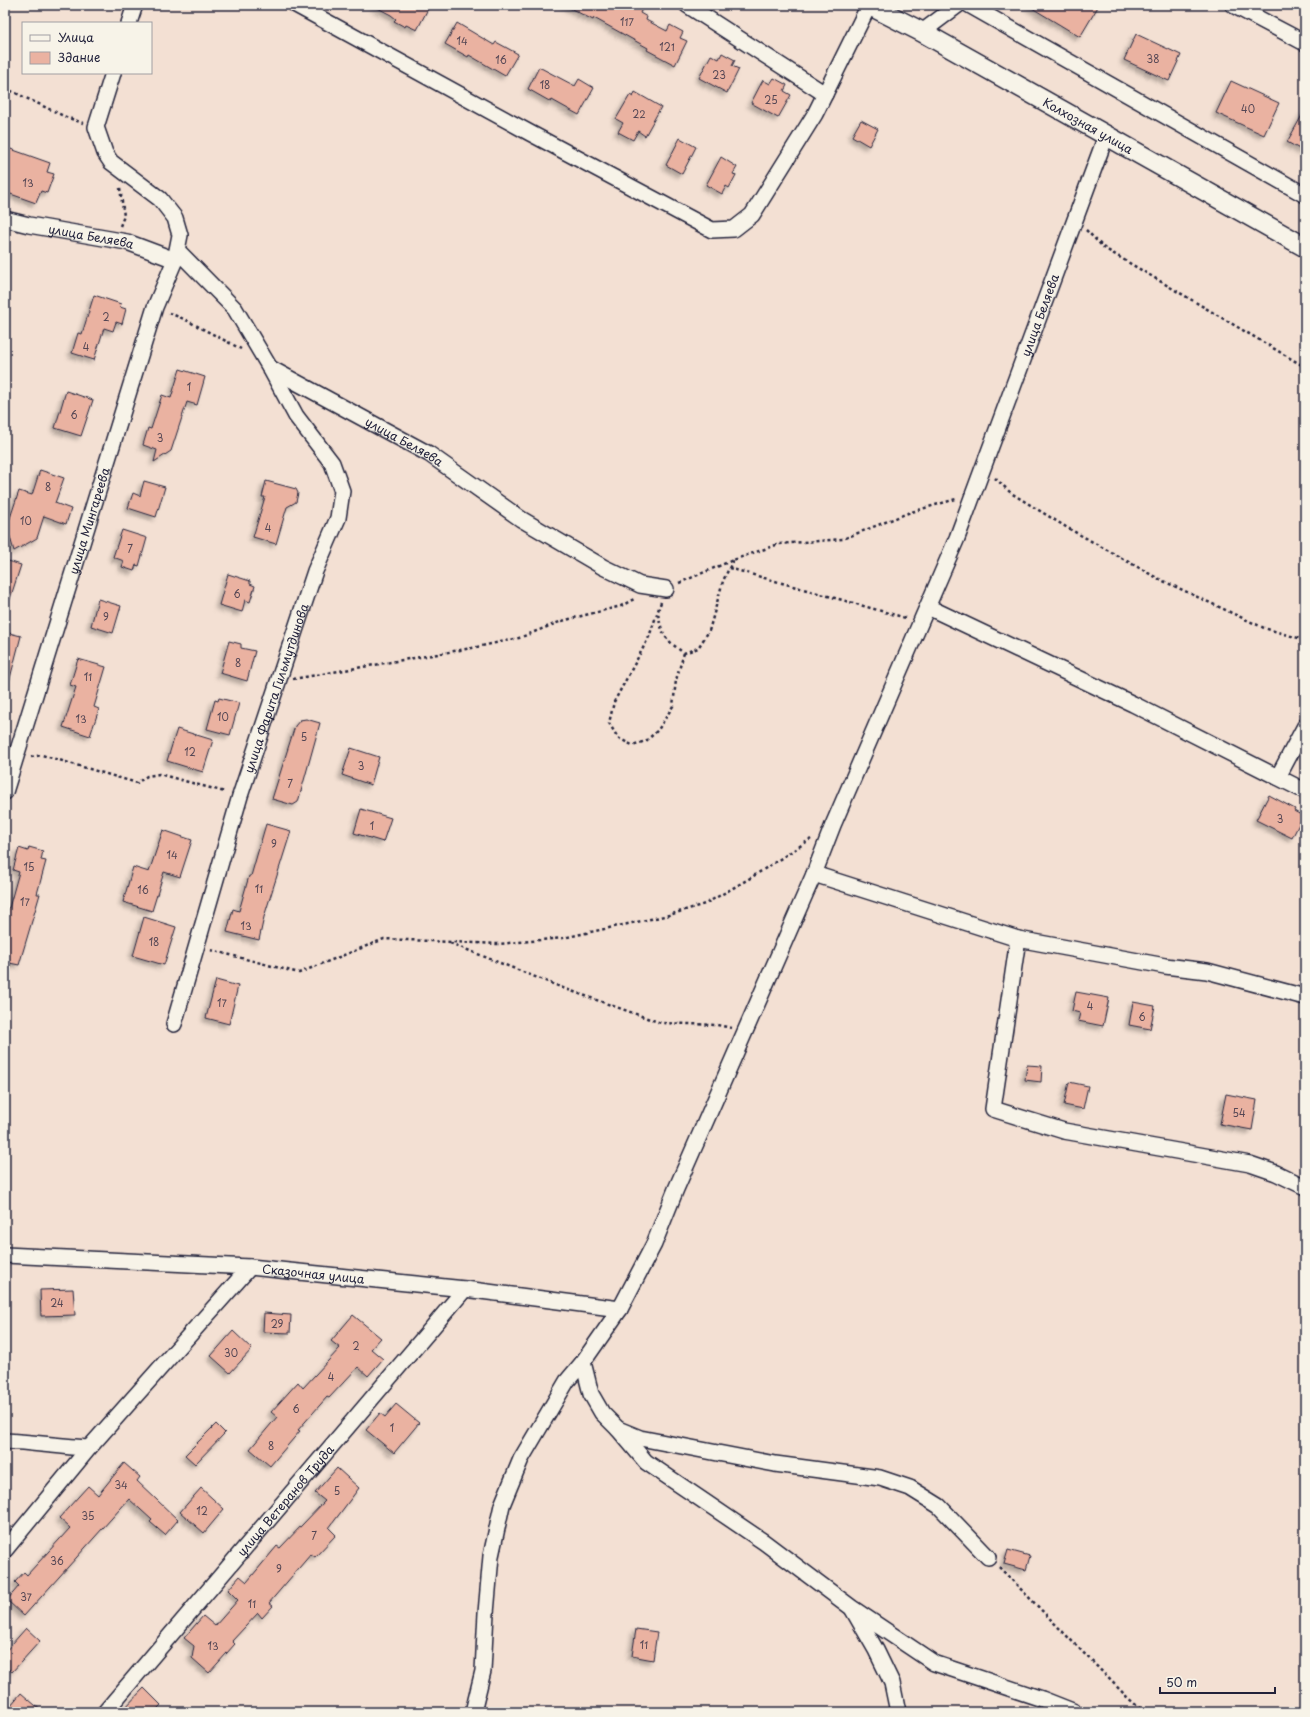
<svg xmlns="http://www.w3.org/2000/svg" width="1310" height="1717" font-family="'Playpen Sans',sans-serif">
  <defs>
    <filter id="shadow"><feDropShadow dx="-3.5" dy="3.5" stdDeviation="2" flood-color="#0004"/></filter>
  </defs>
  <rect width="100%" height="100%" fill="#f3e0d3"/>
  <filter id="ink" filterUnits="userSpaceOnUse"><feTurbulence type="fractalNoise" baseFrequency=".025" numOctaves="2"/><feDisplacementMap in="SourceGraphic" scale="8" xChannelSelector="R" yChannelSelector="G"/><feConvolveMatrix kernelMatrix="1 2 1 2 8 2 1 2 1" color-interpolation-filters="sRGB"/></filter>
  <g filter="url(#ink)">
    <g fill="#eab2a1" stroke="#22223b" filter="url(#shadow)">
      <polygon points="372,5 430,5 417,30 406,25 405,27 394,21 396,19 391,15"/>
      <polygon points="564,5 644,5 640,13 647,17 646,20 667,31 670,25 683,32 680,38 687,41 675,65 647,50 648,48 594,18 593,20"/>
      <polygon points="1027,5 1099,5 1080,37"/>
      <polygon points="457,23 494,45 496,42 518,54 505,76 469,55 468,57 445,44"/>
      <polygon points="1136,34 1181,55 1169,81 1124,60"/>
      <polygon points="722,53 735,60 732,66 739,69 727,93 699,78 711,55 719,59"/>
      <polygon points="539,67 575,86 579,79 594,88 579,115 552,100 551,102 528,89"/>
      <polygon points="774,78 787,85 784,91 791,95 778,118 751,103 763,80 770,84"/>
      <polygon points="1231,81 1279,103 1264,135 1216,113"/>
      <polygon points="635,92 661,107 645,136 638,131 633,140 618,132 623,123 616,119 630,95 633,97"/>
      <polygon points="1305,110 1305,152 1287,142"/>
      <polygon points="861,120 878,129 869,146 852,136"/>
      <polygon points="680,138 696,147 682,174 666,165"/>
      <polygon points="5,147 50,163 47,172 54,174 47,193 41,191 36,203 5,192"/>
      <polygon points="721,157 737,167 733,174 736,175 729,188 726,186 722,194 706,185"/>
      <polygon points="94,295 121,304 120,307 126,309 122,324 116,322 113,331 104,328 94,360 72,353 78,333 82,334"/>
      <polygon points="180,369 205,377 197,405 187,402 171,451 154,462 157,450 143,445 148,428 151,429 162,395 171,398"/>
      <polygon points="66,391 93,400 81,436 55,428"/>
      <polygon points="40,470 64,478 55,503 71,509 66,524 44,516 37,538 14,551 7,527 19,491 32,495"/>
      <polygon points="144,481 165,487 156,517 128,508 133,493 140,496"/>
      <polygon points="266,481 296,489 298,493 296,502 287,507 276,544 253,537 265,497 262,497"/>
      <polygon points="122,530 147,538 139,566 136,565 134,571 122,567 124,561 113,557"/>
      <polygon points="5,560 21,565 8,605 5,605"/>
      <polygon points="228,574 250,581 250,584 255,586 250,602 245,600 242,612 219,605"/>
      <polygon points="98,599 121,606 113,633 91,626"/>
      <polygon points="5,632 21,636 9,682 5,682"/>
      <polygon points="229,641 241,644 241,648 255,651 247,681 220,673"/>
      <polygon points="78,659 106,667 94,707 99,709 90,736 63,727 76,687 70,685"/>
      <polygon points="219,698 239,703 230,735 207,729 215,700 218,701"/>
      <polygon points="306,719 320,723 298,802 293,805 272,799 295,726 300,720"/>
      <polygon points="177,729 213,740 203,772 167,761"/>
      <polygon points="351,748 379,757 371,785 342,775"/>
      <polygon points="1269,795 1295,809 1294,811 1303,816 1292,838 1256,820"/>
      <polygon points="361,809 391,818 383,842 354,833"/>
      <polygon points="266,824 291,831 264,917 259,940 227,932 233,909 239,911 249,876 251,876"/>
      <polygon points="163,830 192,840 180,877 164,872 152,911 123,902 133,867 149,872"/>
      <polygon points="29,847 43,851 41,860 46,861 37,894 40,894 19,965 5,962 5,907 9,908 19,872 13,870 19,848 28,851"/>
      <polygon points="144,917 176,927 164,965 133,956"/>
      <polygon points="216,980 238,986 229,1024 206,1018"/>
      <polygon points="1076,992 1109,998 1103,1026 1078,1021 1080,1013 1072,1011"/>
      <polygon points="1133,1002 1155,1006 1150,1029 1129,1025"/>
      <polygon points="1027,1065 1042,1066 1041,1082 1025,1080"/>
      <polygon points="1069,1082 1088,1086 1083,1109 1064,1105"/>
      <polygon points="1226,1094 1257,1100 1252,1130 1220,1124"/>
      <polygon points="73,1289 75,1315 41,1316 40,1290"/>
      <polygon points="264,1313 291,1315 290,1333 263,1332"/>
      <polygon points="353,1315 381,1338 371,1349 383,1359 368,1376 358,1367 329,1398 327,1397 298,1430 300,1431 270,1466 250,1449 277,1417 271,1412 298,1382 303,1388 340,1348 331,1341"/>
      <polygon points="233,1331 252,1349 230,1373 211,1356"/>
      <polygon points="396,1404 419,1423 394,1453 366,1430 380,1413 385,1417"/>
      <polygon points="216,1424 225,1433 195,1464 185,1455"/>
      <polygon points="124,1463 140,1477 137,1481 178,1520 165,1535 150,1522 152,1520 129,1499 24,1616 7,1600 19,1586 15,1582 24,1572 27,1575 70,1528 59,1518 88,1486 98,1495"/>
      <polygon points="337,1468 359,1488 329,1528 336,1535 315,1557 311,1554 269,1603 273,1606 262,1618 258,1613 232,1641 235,1644 209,1673 192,1658 194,1646 184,1638 203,1616 215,1626 238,1600 228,1590 240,1576 247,1582 277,1546 280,1548 325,1501 315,1493"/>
      <polygon points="201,1488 224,1509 204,1533 180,1512"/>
      <polygon points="1008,1550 1030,1556 1026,1570 1004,1564"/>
      <polygon points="26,1628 40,1641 12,1672 5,1666 5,1652"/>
      <polygon points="636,1629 657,1632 653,1660 632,1656"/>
      <polygon points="144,1688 161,1705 154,1712 121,1712"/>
      <polygon points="21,1693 43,1712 5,1712"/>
    </g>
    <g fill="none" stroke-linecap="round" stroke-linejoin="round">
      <g stroke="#22223b" stroke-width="18">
        <g id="minor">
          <polyline points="296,5 530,133 712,230 734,229 752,215 815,114 825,94"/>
          <polyline points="687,5 825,94 869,5"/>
          <polyline points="969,5 1305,195"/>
          <polyline points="1233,5 1305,43"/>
          <polyline points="129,23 135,5"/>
          <polyline points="922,32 958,5"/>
          <path id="s1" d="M5,219l24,6 98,17 48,18"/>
          <path id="s2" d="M178,251l57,58 35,59 159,86 92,65 82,48 37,18 26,4"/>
          <polyline points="928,607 1133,704 1305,791"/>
          <polyline points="1278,777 1305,726"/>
          <path id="s3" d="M5,792l150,-485 20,-47 5,-25 -5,-17 -15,-19 -49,-37 -6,-9 -9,-26 17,-54"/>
          <polyline points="814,874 1018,939 1165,966 1207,971 1305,997"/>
          <polyline points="1018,939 993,1109 1064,1131 1250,1164 1276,1173 1305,1187"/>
          <path id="s4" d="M174,1024l66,-228 75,-225 23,-53 4,-27 -10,-28 -36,-47 -26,-48"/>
          <path id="s5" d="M5,1255l245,12 215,22 155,20"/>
          <polyline points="583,1362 591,1394 602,1413 618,1429 640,1438 775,1464 880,1478 910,1488 939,1506 988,1557"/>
          <polyline points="618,1429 646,1462 764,1542 852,1608 934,1663 1042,1699 1075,1712"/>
          <path d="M5,1441c28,1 56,6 84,7"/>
          <polyline points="5,1550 89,1448 250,1267"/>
          <polyline points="853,1610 876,1650 892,1683 898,1712"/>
          <path id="s6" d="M105,1712l360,-423"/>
          <path id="s7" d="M473,1712l10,-41 3,-58 5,-57 11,-51 19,-46 46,-78 16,-19 37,-53 34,-65 22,-55 138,-315 19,-49 124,-287 149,-402"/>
        </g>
      </g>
      <g stroke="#22223b" stroke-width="22">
        <g id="major">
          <path id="s8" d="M869,5l53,27 383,215"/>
        </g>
      </g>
      <g stroke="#22223b" stroke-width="2.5" stroke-dasharray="3 3" stroke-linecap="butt">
        <polyline points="5,88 66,117 83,123"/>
        <polyline points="120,188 124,216 120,226"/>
        <polyline points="1086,230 1104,248 1305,367"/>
        <polyline points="169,313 184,319 241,349"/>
        <polyline points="995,478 1011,493 1066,527 1159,579 1264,628 1305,640"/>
        <polyline points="729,568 906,618"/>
        <polyline points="679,583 733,560 779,544 843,539 908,513 956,499"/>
        <polyline points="661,602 649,637 614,702 609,723 618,738 632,745 646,741 658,730 673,706 676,680 684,653"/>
        <path d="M658,614c5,23 7,25 26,39l14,-5 11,-17 14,-50 10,-21"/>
        <polyline points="293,679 472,648 519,638 562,621 621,606 634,599"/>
        <polyline points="31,757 42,755 137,783 147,776 159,774 225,792"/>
        <polyline points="450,943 563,988 661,1023 717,1025 732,1028"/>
        <polyline points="211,950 299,973 384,939 498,944 563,938 669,915 705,904 752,877 811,839"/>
        <polyline points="999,1567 1127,1697 1144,1712"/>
      </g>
      <use href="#minor" stroke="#f7f3e8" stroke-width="15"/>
      <use href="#major" stroke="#f7f3e8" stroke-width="19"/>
    </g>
  </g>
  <g text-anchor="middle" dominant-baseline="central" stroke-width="3" stroke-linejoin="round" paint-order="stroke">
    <g font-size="10" fill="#544654">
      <text x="627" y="21">117</text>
      <text x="462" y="40">14</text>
      <text x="667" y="46">121</text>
      <text x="1153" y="58">38</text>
      <text x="501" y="59">16</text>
      <text x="719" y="74">23</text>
      <text x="545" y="84">18</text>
      <text x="771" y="99">25</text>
      <text x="1248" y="108">40</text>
      <text x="639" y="113">22</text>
      <text x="28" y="182">13</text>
      <text x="106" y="316">2</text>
      <text x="86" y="346">4</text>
      <text x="189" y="386">1</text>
      <text x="74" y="414">6</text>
      <text x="160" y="437">3</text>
      <text x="48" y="486">8</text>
      <text x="26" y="520">10</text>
      <text x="268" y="527">4</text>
      <text x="130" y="548">7</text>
      <text x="237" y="593">6</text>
      <text x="106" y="616">9</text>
      <text x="238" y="662">8</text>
      <text x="88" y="676">11</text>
      <text x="223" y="716">10</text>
      <text x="81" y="718">13</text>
      <text x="304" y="736">5</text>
      <text x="190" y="751">12</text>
      <text x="361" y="765">3</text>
      <text x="290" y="783">7</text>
      <text x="1280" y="818">3</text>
      <text x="372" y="825">1</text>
      <text x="274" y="843">9</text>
      <text x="172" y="854">14</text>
      <text x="29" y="866">15</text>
      <text x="259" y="888">11</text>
      <text x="143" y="889">16</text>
      <text x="25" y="901">17</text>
      <text x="246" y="925">13</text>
      <text x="154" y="941">18</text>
      <text x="222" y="1002">17</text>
      <text x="1090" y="1005">4</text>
      <text x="1142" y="1016">6</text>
      <text x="1239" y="1112">54</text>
      <text x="57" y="1302">24</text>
      <text x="277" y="1323">29</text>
      <text x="356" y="1345">2</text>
      <text x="231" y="1352">30</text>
      <text x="331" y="1376">4</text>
      <text x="296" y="1408">6</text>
      <text x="392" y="1427">1</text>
      <text x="271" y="1445">8</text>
      <text x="121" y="1484">34</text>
      <text x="337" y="1490">5</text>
      <text x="202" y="1510">12</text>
      <text x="88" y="1515">35</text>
      <text x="314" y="1535">7</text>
      <text x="57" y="1560">36</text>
      <text x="279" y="1568">9</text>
      <text x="26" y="1596">37</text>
      <text x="252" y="1603">11</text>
      <text x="644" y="1644">11</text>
      <text x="213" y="1645">13</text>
    </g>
    <g font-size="12" fill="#22223b" stroke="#f7f3e8">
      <text stroke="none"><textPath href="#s8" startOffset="250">Колхозная улица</textPath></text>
      <text stroke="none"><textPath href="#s1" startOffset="88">улица Беляева</textPath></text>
      <text stroke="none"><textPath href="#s7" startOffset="1519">улица Беляева</textPath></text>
      <text stroke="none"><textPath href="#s2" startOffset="303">улица Беляева</textPath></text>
      <text stroke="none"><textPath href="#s3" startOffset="284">улица Мингареева</textPath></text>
      <text stroke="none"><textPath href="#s4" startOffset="351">улица Фарита Гильмутдинова</textPath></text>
      <text stroke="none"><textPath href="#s5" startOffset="309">Сказочная улица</textPath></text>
      <text stroke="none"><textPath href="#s6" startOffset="278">улица Ветеранов Труда</textPath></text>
    </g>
  </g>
  <rect width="1310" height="1717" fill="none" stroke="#f7f3e8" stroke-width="20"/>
  <rect x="10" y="10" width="1290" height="1697" fill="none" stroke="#22223b" stroke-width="1.5" filter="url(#ink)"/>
  <rect x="22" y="22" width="130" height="52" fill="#f7f3e8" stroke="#a29fa3"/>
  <rect x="30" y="35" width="20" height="6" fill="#f7f3e8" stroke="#a29fa3"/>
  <text x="58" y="42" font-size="12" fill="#22223b">Улица</text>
  <rect x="30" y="52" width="20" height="12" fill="#eab2a1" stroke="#a29fa3"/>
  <text x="58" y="62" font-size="12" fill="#22223b">Здание</text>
  <path d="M1160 1687v6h115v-6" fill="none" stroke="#22223b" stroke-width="2"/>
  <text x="1166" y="1687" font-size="12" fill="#22223b" stroke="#f7f3e8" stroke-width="3" paint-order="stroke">50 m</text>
</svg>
